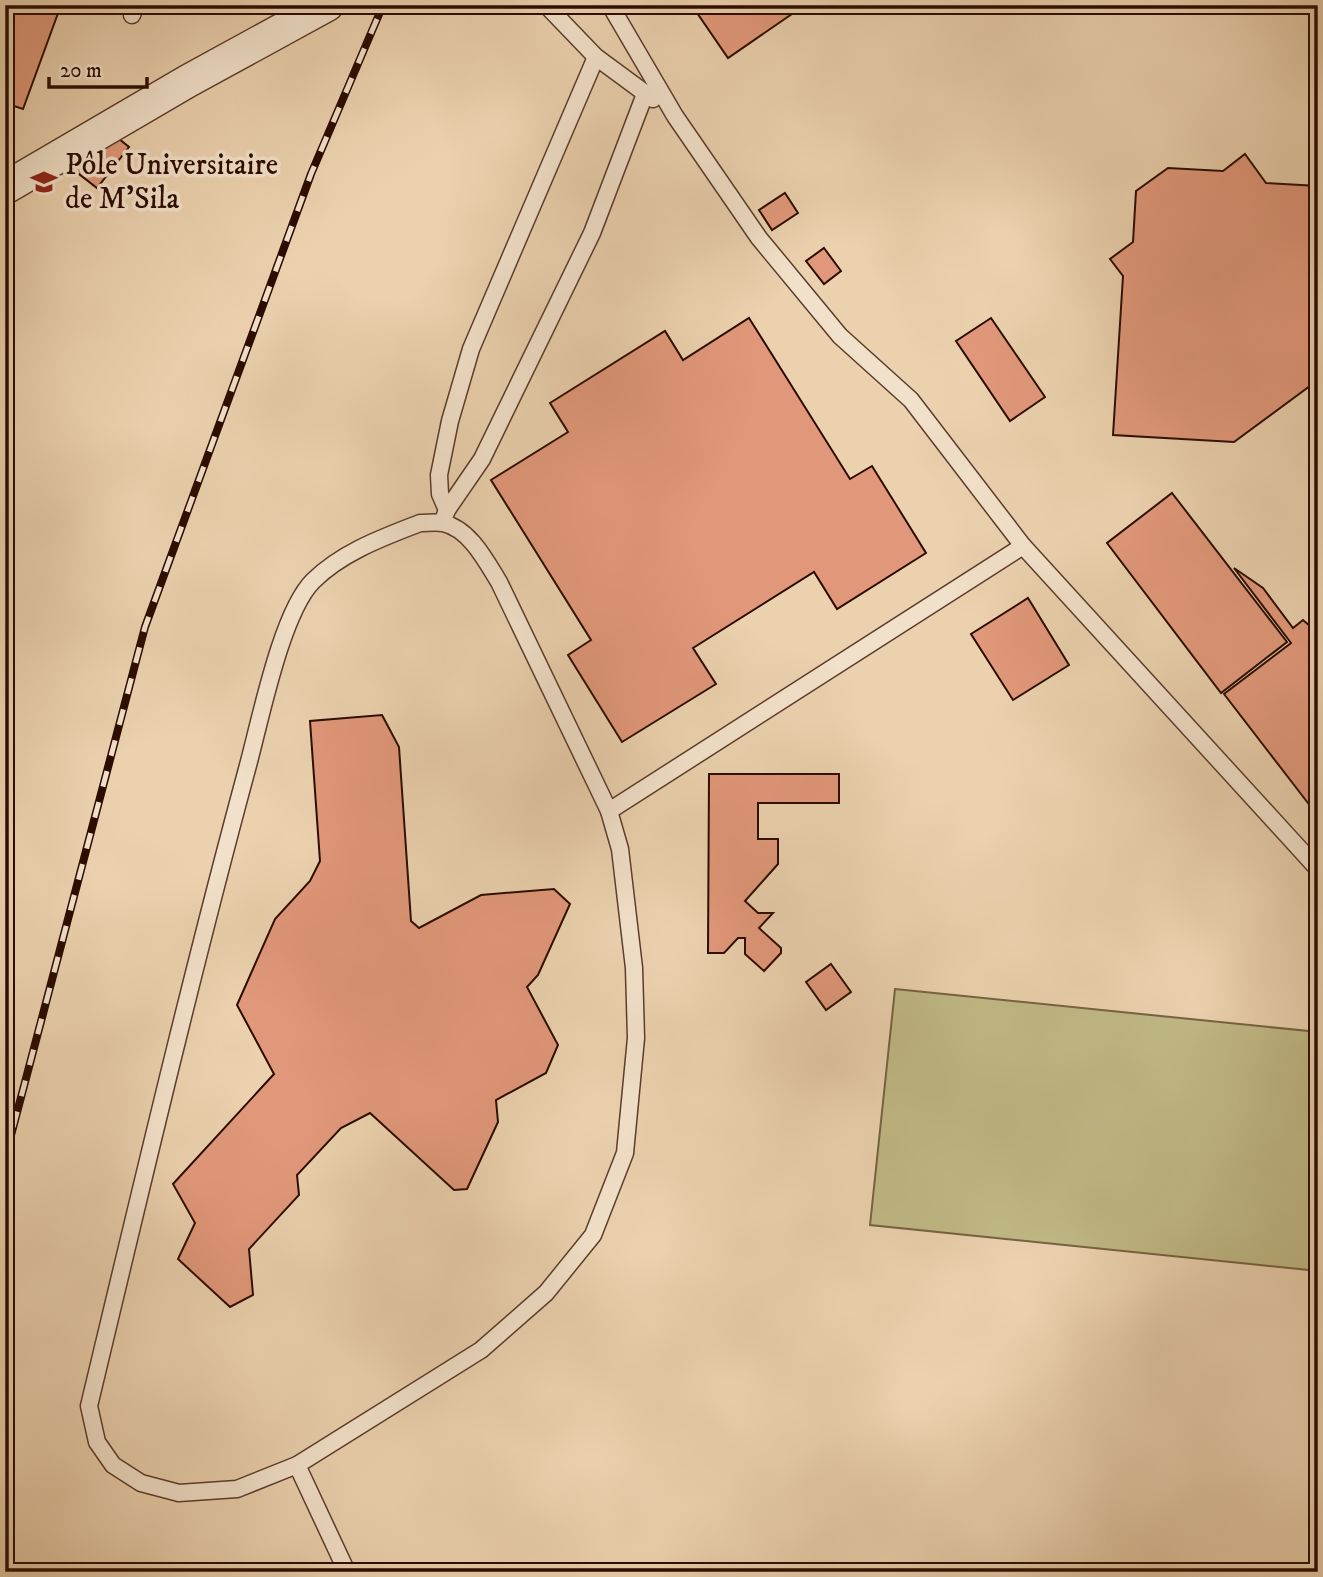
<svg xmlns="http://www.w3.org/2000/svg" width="1323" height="1577" font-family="'IM FELL DW Pica',serif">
  <rect width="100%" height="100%" fill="#ebd1ae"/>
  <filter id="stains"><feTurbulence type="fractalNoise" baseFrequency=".00286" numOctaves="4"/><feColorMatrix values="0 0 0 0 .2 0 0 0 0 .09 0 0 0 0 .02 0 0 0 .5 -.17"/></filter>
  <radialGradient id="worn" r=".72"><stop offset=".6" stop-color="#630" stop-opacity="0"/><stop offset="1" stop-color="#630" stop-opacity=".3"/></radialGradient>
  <polygon fill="#c0b985" stroke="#766242" stroke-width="2" points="895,989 1318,1032 1318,1271 870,1225"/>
  <g fill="#e1987a" stroke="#2b0b00" stroke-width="2">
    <polygon points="5,5 61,5 23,109 5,103"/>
    <polygon points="696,5 805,5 728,58 693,7"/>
    <polygon points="103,126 129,147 97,188 70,167"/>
    <polygon points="1245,154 1266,183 1318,186 1318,380 1234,442 1113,435 1123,276 1110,259 1133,242 1136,191 1168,168 1223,171"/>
    <polygon points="785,193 798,213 772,230 759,210"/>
    <polygon points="824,248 841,271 824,284 806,261"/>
    <polygon points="749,318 850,479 872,466 926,553 837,609 814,572 693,648 716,684 622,742 568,655 591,640 491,480 568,432 550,403 665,331 683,360"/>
    <polygon points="991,318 1045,397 1010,421 956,341"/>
    <polygon points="1172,493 1287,642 1221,693 1107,543"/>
    <polygon points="1234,568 1263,588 1293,628 1303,620 1318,633 1318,802 1311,807 1224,694 1291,643"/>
    <polygon points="1028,598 1069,665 1013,700 971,634"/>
    <polygon points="382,715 399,747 411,921 419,928 481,895 554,889 570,904 538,975 527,987 558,1045 546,1073 496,1100 498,1122 467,1189 454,1190 370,1113 341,1128 297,1175 299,1195 249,1249 253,1295 230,1307 178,1259 195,1223 173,1184 274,1074 237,1005 275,919 310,881 320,861 310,721"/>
    <polygon points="709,774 839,774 839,803 758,803 758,839 778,839 778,864 745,901 758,913 773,913 759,928 781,948 781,953 764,971 745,954 745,938 738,938 724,953 708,953"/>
    <polygon points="831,964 851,992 826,1010 806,982"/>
  </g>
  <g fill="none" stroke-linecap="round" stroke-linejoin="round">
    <g stroke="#5b3c2c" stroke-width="19">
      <g id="service">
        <polyline points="546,5 596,57 653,99"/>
        <polyline points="610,5 675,116 759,238 840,336 911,400 1023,546 1318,869"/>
        <polyline points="132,15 136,5"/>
        <polyline points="447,510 440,494 439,475 450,421 471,349 596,57"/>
        <polyline points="444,518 447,510 482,459 592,233 645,94"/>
        <path d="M420,523c7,0 16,-1 23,0 27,6 43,38 56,59l110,229 11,38 14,119 2,70 -11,115 -32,82 -47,58 -65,57 -184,115 -60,24 -58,4 -38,-10 -28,-18 -16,-23 -8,-36c51,-213 101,-426 158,-637 13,-47 34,-156 66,-188 29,-29 71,-44 107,-58z"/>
        <polyline points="609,811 1023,546"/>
        <polyline points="297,1465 347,1572"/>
      </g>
    </g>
    <g stroke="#5b3c2c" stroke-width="35">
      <polyline id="minor" points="5,188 188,81 327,5"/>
    </g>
    <use href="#service" stroke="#f2e1ca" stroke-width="16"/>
    <use href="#minor" stroke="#f2e1ca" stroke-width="32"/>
    <g stroke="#2b0b00" stroke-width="8">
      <polyline id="rail" points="5,1158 145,627 311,174 383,5"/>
    </g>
    <use href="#rail" stroke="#f2e1ca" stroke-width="5" stroke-dasharray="16" stroke-linecap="butt"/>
  </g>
  <defs>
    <g id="university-bare" transform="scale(2.1)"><path d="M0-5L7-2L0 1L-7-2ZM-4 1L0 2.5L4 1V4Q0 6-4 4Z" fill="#8f2418" stroke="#f2e1ca" stroke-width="2.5" paint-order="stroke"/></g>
  </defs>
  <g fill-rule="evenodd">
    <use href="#university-bare" x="44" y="182"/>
  </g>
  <g text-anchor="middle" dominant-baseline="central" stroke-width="7" stroke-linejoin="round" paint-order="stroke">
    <g font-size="30" fill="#2b0b00" stroke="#f2e1ca" text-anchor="start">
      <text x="65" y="165">Pôle Universitaire<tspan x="65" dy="34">de M'Sila</tspan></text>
    </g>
  </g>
  <rect width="1323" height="1577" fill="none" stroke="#ebd1ae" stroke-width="28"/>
  <rect x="7" y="7" width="1309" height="1563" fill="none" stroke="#2b0b00" stroke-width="3.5"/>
  <rect x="14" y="14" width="1295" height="1549" fill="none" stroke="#2b0b00" stroke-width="2"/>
  <path d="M49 77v10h98v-10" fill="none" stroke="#2b0b00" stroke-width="3.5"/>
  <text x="60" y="77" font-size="21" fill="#2b0b00" stroke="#f2e1ca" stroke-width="5" paint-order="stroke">20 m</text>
  <rect width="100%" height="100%" filter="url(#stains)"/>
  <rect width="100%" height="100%" fill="url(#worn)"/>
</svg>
